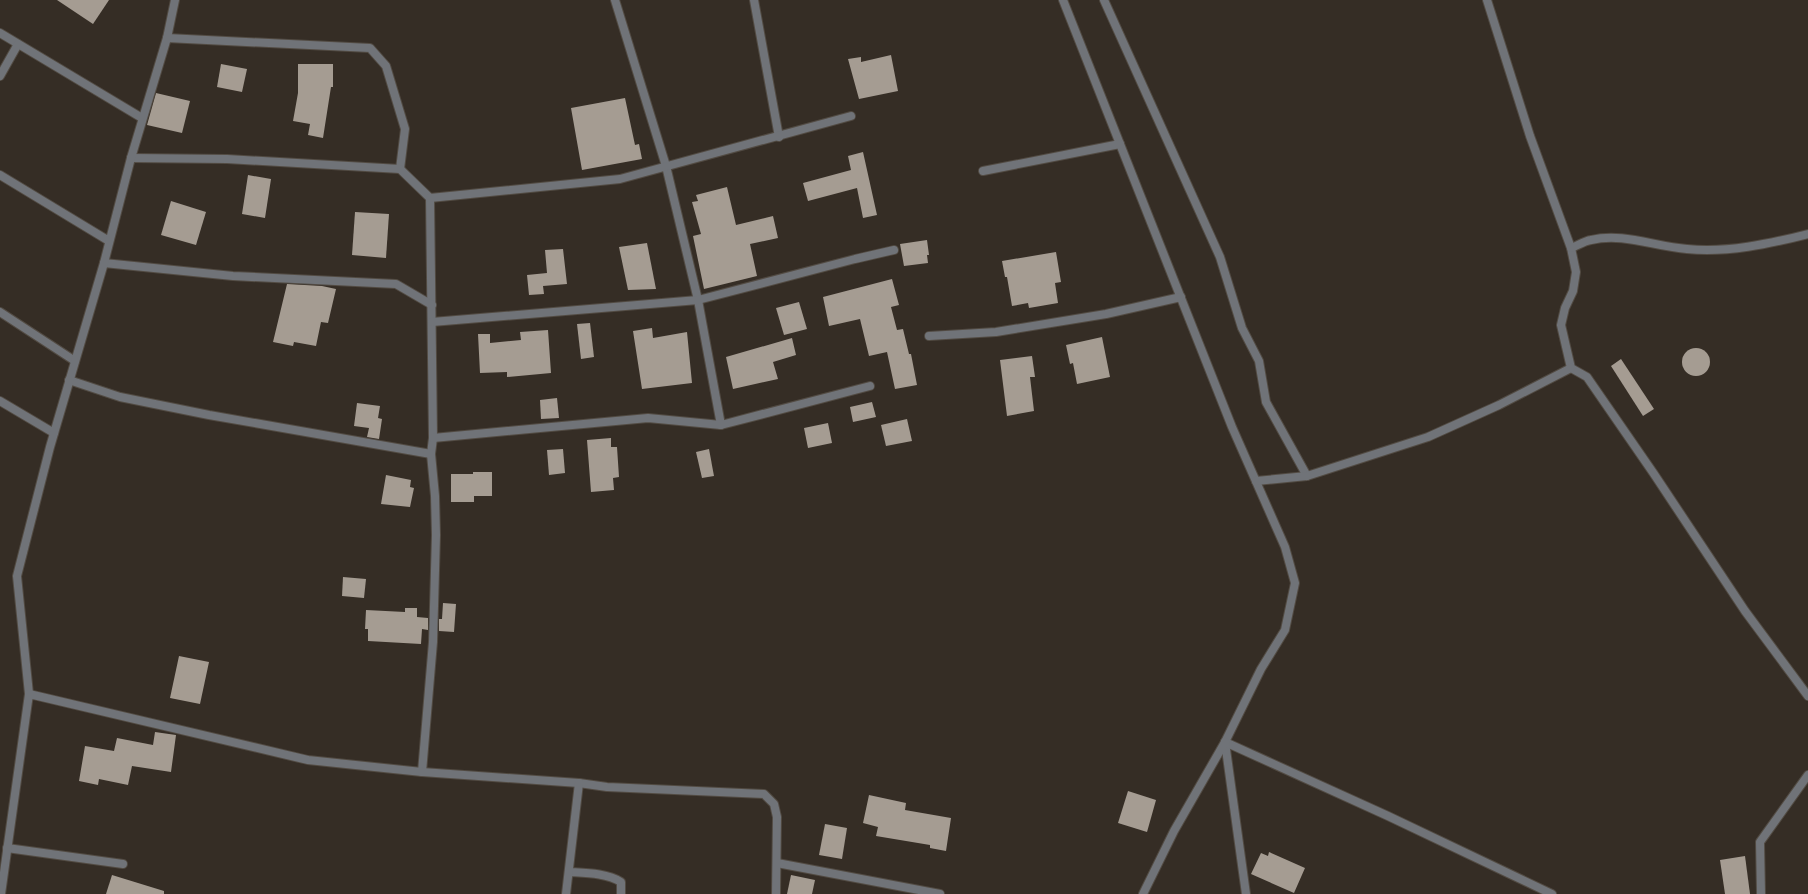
<svg xmlns="http://www.w3.org/2000/svg" width="1808" height="894" font-family="'Exo 2',sans-serif">
  <rect width="100%" height="100%" fill="#352d25"/>
  <g fill="#a59c92">
    <polygon points="57,0 109,0 93,24"/>
    <polygon points="891,55 898,91 859,99 848,59 861,57 861,62"/>
    <polygon points="221,64 247,69 242,92 217,87"/>
    <polygon points="298,64 333,64 333,87 331,87 323,138 308,135 310,124 293,121 298,93"/>
    <polygon points="156,93 190,101 182,133 147,125"/>
    <polygon points="625,98 635,145 639,144 642,159 582,170 571,108"/>
    <polygon points="863,152 877,215 863,218 857,188 808,201 803,183 851,170 848,156"/>
    <polygon points="248,175 271,179 265,218 242,214"/>
    <polygon points="727,187 736,225 773,216 778,238 750,244 757,276 704,289 693,236 701,234 692,202 698,201 696,195"/>
    <polygon points="171,201 206,212 196,245 161,235"/>
    <polygon points="355,212 389,214 386,258 352,255"/>
    <polygon points="927,240 929,255 927,255 928,263 904,266 900,244"/>
    <polygon points="647,243 656,289 628,290 619,247"/>
    <polygon points="563,249 567,284 543,286 544,294 529,295 527,275 547,273 545,250"/>
    <polygon points="1056,252 1061,282 1055,283 1058,303 1029,308 1028,303 1012,306 1007,277 1005,277 1002,261"/>
    <polygon points="892,279 899,305 891,307 897,330 903,329 909,354 911,354 917,385 895,389 887,352 869,356 860,319 829,326 823,297"/>
    <polygon points="287,284 322,286 336,289 328,323 321,322 316,346 294,342 293,346 273,342"/>
    <polygon points="799,302 807,329 784,335 776,308"/>
    <polygon points="590,323 594,357 581,359 577,324"/>
    <polygon points="652,328 653,338 687,332 692,383 642,389 633,331"/>
    <polygon points="548,330 551,373 507,377 507,372 480,373 478,334 490,334 490,343 521,340 520,332"/>
    <polygon points="1102,337 1110,377 1077,384 1073,363 1070,364 1066,345"/>
    <polygon points="792,338 796,355 773,362 778,379 733,389 726,357"/>
    <circle cx="1696" cy="362" r="14"/>
    <polygon points="1032,356 1035,377 1030,377 1034,411 1007,416 1000,360"/>
    <polygon points="1621,359 1654,409 1643,416 1611,366"/>
    <polygon points="557,398 559,418 541,419 540,400"/>
    <polygon points="872,402 876,417 853,422 850,407"/>
    <polygon points="357,403 380,406 378,418 382,419 379,439 367,437 369,428 354,426"/>
    <polygon points="907,419 912,441 886,446 881,425"/>
    <polygon points="828,423 832,443 808,448 804,428"/>
    <polygon points="611,438 611,447 617,447 619,477 613,478 614,490 591,492 587,440"/>
    <polygon points="563,449 565,473 549,475 547,450"/>
    <polygon points="709,449 714,476 702,478 696,452"/>
    <polygon points="473,472 492,472 492,496 474,496 474,502 451,502 451,474 473,474"/>
    <polygon points="386,475 411,480 410,487 414,488 410,507 381,504"/>
    <polygon points="343,577 366,579 364,598 342,596"/>
    <polygon points="443,603 456,604 454,632 439,631 439,619 442,619"/>
    <polygon points="405,608 417,608 417,617 428,618 428,630 422,629 421,644 368,641 368,629 365,629 366,610 405,612"/>
    <polygon points="179,656 209,662 200,704 170,698"/>
    <polygon points="155,732 176,735 171,772 132,766 128,785 99,779 98,785 79,781 85,746 114,751 117,738 153,745"/>
    <polygon points="1128,791 1156,800 1147,832 1118,823"/>
    <polygon points="869,795 906,803 905,810 951,818 946,851 930,848 930,845 876,836 878,827 863,823"/>
    <polygon points="825,824 847,828 842,859 819,855"/>
    <polygon points="1269,852 1305,868 1294,893 1251,874 1261,853 1268,856"/>
    <polygon points="1745,856 1750,894 1725,894 1720,860"/>
    <polygon points="112,875 164,891 164,894 106,894"/>
    <polygon points="791,875 815,880 812,894 787,894"/>
  </g>
  <g fill="none" stroke-linecap="round" stroke-linejoin="round">
    <g stroke="#524b43" stroke-width="10">
      <polyline id="lane" points="1761,894 1760,842 1808,775"/>
    </g>
    <g stroke="#524b43" stroke-width="10">
      <g id="street">
        <polyline points="615,0 666,166 698,300 721,425"/>
        <polyline points="754,0 779,137"/>
        <polyline points="1063,0 1232,427 1285,547 1295,583 1285,630 1261,669 1225,742 1388,816 1552,894"/>
        <polyline points="1104,0 1220,257 1242,328 1259,361 1266,402 1307,476"/>
        <polyline points="1487,0 1530,136 1571,248 1576,272 1573,291 1565,308 1561,325 1571,368 1587,377 1654,474 1745,611 1808,696"/>
        <polyline points="0,33 142,118"/>
        <polyline points="167,38 370,48 386,66 405,129 400,169"/>
        <polyline points="0,76 18,44"/>
        <polyline points="131,158 227,159 400,169 430,198 433,438 431,454 435,496 436,535 433,642 422,772"/>
        <polyline points="983,171 1120,144"/>
        <polyline points="0,175 109,241"/>
        <polyline points="430,198 620,179 851,116"/>
        <path d="M1571,248c6,-2 13,-7 20,-8 32,-8 64,7 96,9 40,4 82,-5 121,-15"/>
        <polyline points="104,263 233,276 396,284 432,305"/>
        <polyline points="0,312 75,361"/>
        <polyline points="432,322 698,300 855,259 894,250"/>
        <polyline points="929,336 996,332 1106,314 1181,297"/>
        <polyline points="69,380 120,397 209,415 431,454"/>
        <polyline points="0,401 54,433"/>
        <polyline points="433,438 648,418 721,425 870,386"/>
        <polyline points="1256,481 1307,476 1428,437 1499,405 1571,368"/>
        <polyline points="29,694 17,576 50,447 104,263 131,158 167,38 175,0"/>
        <polyline points="1225,742 1246,894"/>
        <polyline points="7,848 123,864"/>
        <polyline points="777,863 940,894"/>
        <path d="M569,872c17,1 38,1 52,10v12"/>
        <polyline points="1,894 29,694 308,760 422,772 579,783 607,787 764,794 774,804 777,817 776,894"/>
        <polyline points="566,894 579,783"/>
        <polyline points="1143,894 1174,831 1225,742"/>
      </g>
    </g>
    <use href="#lane" stroke="#707378" stroke-width="8"/>
    <use href="#street" stroke="#707378" stroke-width="8"/>
  </g>
</svg>
